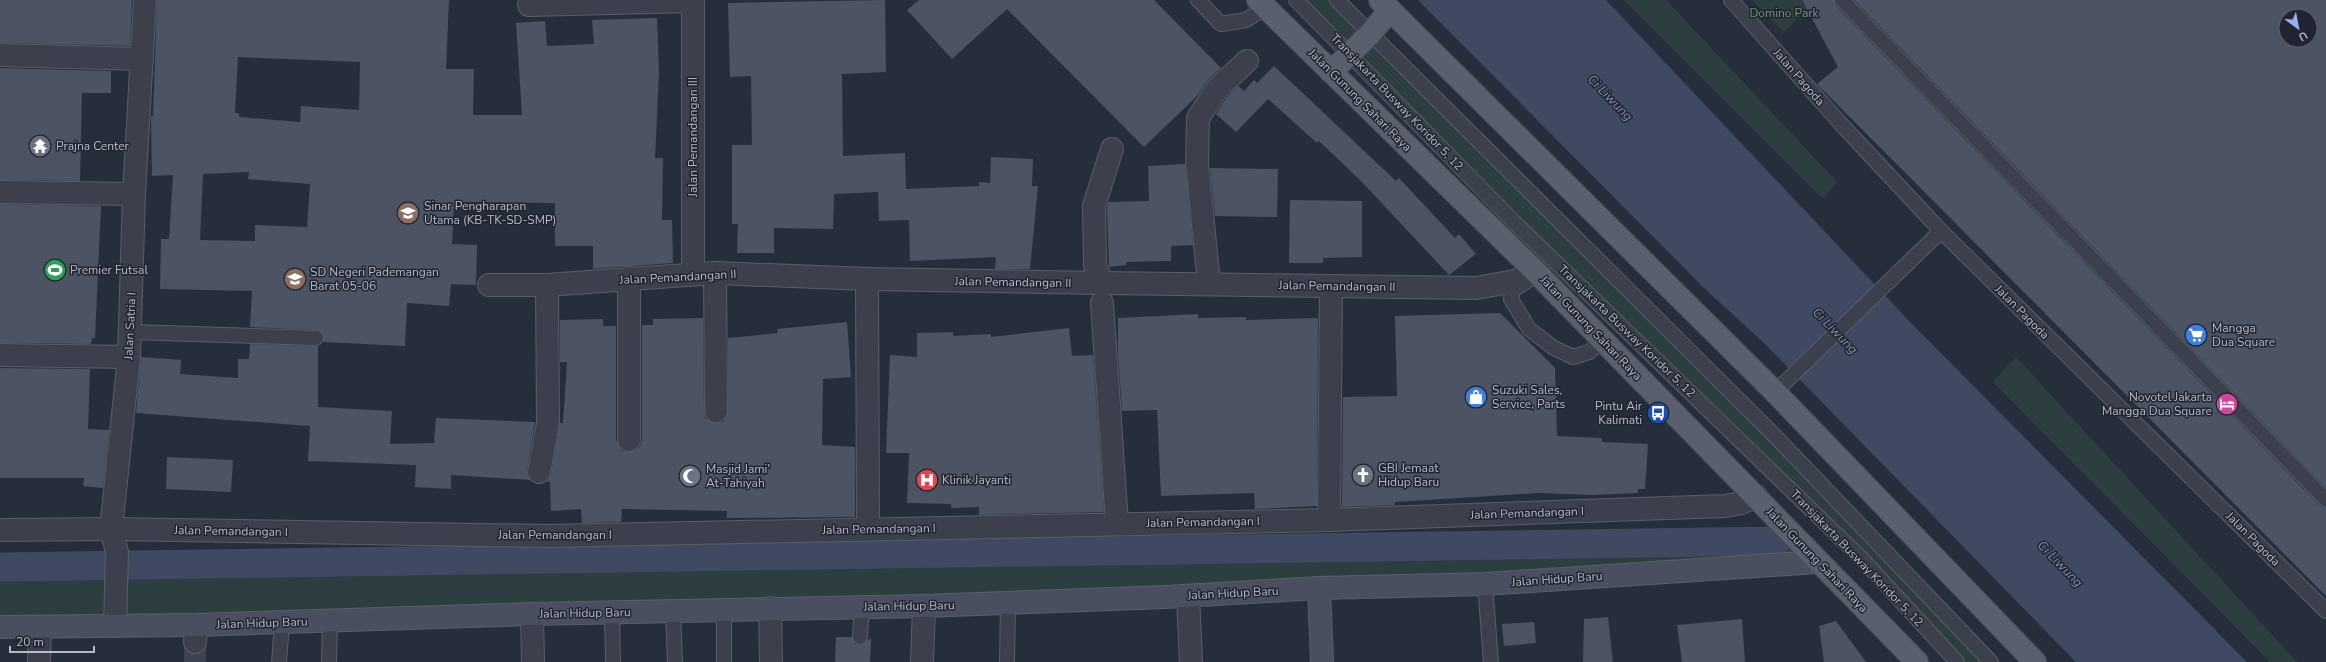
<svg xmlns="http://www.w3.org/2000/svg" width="2326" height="662" font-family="'Nunito Sans',sans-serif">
  <rect width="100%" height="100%" fill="#272e3b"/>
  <g fill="#2d3e41">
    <polygon points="1298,0 1337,0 1991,662 1958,662"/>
    <polygon points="1624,0 1666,0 1837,182 1823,199"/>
    <polygon points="1752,0 1801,0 1807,9 1784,32"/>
    <polygon points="2016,357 2297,662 2270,662 1993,382"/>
    <polygon points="1799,540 1818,562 1478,585 0,627 0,567 120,564 671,558"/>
  </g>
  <polygon fill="#3f4a62" points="1418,0 1606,0 1912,324 2247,662 2076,662 1764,343 1703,287"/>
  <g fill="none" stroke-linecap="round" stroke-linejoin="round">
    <polyline stroke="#3f4a62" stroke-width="29" points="0,567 1777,541"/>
  </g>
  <g fill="#4c5362" fill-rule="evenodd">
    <polygon points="0,0 132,0 130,46 0,43"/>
    <path d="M157,0h292l-3,69h28l-1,46h49l-6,-92 29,-2 2,25 47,-2 -2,-24 65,-2 2,53 -4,87h8l-1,62h10l1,43 -80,6v-23h-38v-43l-101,-1 -2,42 25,1 -1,40 -25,-1 -2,22 -42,-3 -2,43 -82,-4v-8l-6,-4 -67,-3 2,-36 -92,-2 1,-50h8l4,-64 -21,1 -1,-54v-6h2zM238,57l122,5 -1,48 -58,-4 -1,16 -61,-5v-4h-4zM249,172l-1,7 62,5 -3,43 -52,-2v16l-55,-1 3,-66z"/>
    <polygon points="885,0 886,72 842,74 843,156 905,153 906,189 979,186 979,182 990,183 991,157 1033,159 1032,186 1038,186 1030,269 995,269 996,257 910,261 909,220 879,221 878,192 834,194 833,229 774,228 774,253 737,253 738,224 732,224 732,145 752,145 751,76 730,77 728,3"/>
    <polygon points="919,0 1154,0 1221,68 1208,80 1197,96 1144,147 1007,9 952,59 907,10"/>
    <polygon points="1802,0 1834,0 1836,6 2320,506 2326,508 2326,596 1817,84 1838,67"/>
    <path d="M1854,0h472v488zM2286,16h24v24h-24z"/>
    <polygon points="1274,66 1396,181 1399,178 1455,238 1459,234 1476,254 1449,275 1362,182 1319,141 1317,143 1268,99 1236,132 1216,114 1227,97 1238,86 1244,91 1254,80 1257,83"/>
    <polygon points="0,68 111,71 111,93 82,93 80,181 0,180"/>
    <polygon points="1185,164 1193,245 1171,246 1171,261 1126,262 1126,265 1109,267 1107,208 1108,202 1149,201 1148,166"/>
    <polygon points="1210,168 1278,169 1277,217 1215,216"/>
    <polygon points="1290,200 1362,201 1362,257 1323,258 1323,263 1289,263"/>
    <polygon points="0,204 101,206 95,338 92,338 91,344 0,343"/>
    <polygon points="1500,313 1555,368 1557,436 1602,438 1602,442 1648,444 1645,489 1638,489 1638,493 1592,495 1538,493 1395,502 1395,505 1342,507 1343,397 1397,396 1395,316"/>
    <polygon points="1198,314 1198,318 1246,317 1246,320 1318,318 1317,506 1255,509 1254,493 1161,496 1157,410 1122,411 1118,353 1118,318"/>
    <polygon points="703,318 704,411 705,418 716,423 723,422 728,411 728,338 778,333 777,329 847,322 851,377 823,379 822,445 855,447 855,517 727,518 727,511 622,509 621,522 582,523 581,509 551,511 550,482 547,481 551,474 560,423 563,423 567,362 560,362 560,320 603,319 603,326 616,326 616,440 622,451 629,452 640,447 642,440 642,325 653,325 653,319"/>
    <polygon points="1069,328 1072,356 1093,355 1104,512 979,515 979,507 951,508 951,504 907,503 909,453 886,453 890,355 917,357 917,333 953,332 953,336 991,334 991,337"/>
    <polygon points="250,344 318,346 318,407 392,411 390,444 434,443 436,418 535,422 527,470 530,480 451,475 451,489 415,487 416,465 308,461 310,426 136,413 141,357 181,360 180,374 238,378 238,359 249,359"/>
    <polygon points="0,368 90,369 88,429 109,430 103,488 83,486 84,478 0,478"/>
    <polygon points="167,457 233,460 231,492 166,489"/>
    <polygon points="1608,617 1613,662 1583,662 1584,619"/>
    <polygon points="1742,619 1745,662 1682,662 1677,625"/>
    <polygon points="1836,621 1866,662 1824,662 1819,626"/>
    <polygon points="1534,622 1536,643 1504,646 1502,624"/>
    <polygon points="836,637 852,637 855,644 860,645 871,638 870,662 835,662"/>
  </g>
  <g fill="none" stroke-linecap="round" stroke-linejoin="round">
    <polyline stroke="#3d4350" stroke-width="22" stroke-dasharray="22 11" stroke-linecap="butt" points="195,662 195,642"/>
    <g stroke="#595e6a" stroke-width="16">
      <g id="lane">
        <polyline points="1198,0 1221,24 1246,20 1266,7"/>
        <polyline points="1296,0 1515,223 1861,558 1957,662"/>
        <polyline points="1337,0 1776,437 1991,662"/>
        <polyline points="1731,0 1841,124 1941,231 2326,611"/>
        <polyline points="1842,0 2326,500"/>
        <polyline points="1526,282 1513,290 1511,299 1529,329 1554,348 1573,357 1589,352 1604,341"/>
        <polyline points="131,332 316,338"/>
        <polyline points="1775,392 1941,231"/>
        <polyline points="1485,584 1491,662"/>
        <polyline points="724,609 724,662"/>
        <polyline points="673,611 675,662"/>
        <polyline points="612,612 613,662"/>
        <polyline points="860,637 862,607"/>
        <polyline points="279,662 282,623"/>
        <polyline points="329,662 330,621"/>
        <polyline points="1007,662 1008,603"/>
      </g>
    </g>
    <g stroke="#595e6a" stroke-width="24">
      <g id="street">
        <polyline points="693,0 693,274"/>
        <polyline points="529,5 693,1"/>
        <polyline points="0,55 142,59"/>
        <polyline points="0,192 134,194"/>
        <polyline points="715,273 716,411"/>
        <polyline points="867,279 868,529"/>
        <polyline points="1102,283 1095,265 1094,206 1112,149"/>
        <polyline points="1209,284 1197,163 1198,118 1217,89 1247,61"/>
        <polyline points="489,285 547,285 715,273 867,279 1102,283 1476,288 1515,281 1535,271"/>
        <polyline points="1102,303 1117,524"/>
        <polyline points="0,355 129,357"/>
        <polyline points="629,440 629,278"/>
        <polyline points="539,472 548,423 547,285"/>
        <polyline points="1329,520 1331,286"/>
        <polyline points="0,530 111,529 549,536 1329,520 1725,506 1741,503 1756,496"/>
        <polyline points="1188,596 1191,662"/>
        <polyline points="770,608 771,662"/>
        <polyline points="532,614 533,662"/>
        <polyline points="115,626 117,552 111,529 129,357 134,194 145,0"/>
        <polyline points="195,642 196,625"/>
        <polyline points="39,662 40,627"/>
        <polyline points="922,662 924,606"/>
      </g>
    </g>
    <g stroke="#595e6a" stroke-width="24">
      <g id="secondary">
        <polyline points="1319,588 1322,662"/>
        <polyline points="0,627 196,625 532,614 924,606 1166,597 1319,588 1485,584 1818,562"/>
      </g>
    </g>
    <g stroke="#444955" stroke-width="24">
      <g id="primary">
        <polyline points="1258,0 1535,271 1917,662"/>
        <polyline points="1380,0 1775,392 2035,662"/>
        <polyline points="1331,72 1370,34 1390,10"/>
      </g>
    </g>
    <use href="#lane" stroke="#3b404c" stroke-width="14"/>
    <use href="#street" stroke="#3b404c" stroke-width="22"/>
    <use href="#secondary" stroke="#494f5e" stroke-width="22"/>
    <use href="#primary" stroke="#595f6c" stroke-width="22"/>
  </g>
  <defs>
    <g id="temple-disc" transform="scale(1.15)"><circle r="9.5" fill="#6b7280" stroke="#202531"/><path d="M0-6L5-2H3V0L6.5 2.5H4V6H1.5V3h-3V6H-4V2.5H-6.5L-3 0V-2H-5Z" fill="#fff"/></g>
    <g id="school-disc" transform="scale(1.15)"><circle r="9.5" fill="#8d6e63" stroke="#202531"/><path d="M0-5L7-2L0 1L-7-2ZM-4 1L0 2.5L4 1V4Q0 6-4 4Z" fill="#fff"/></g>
    <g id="stadium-disc" transform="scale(1.15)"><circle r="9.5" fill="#2e9e5b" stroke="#202531"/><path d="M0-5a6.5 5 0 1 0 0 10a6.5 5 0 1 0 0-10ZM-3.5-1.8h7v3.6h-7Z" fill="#fff"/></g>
    <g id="supermarket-disc" transform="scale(1.15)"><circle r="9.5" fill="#3f7fe0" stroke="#202531"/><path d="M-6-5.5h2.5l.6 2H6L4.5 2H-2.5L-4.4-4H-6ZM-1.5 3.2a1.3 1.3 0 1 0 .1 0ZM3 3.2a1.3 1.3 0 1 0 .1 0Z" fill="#fff"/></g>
    <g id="shop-disc" transform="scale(1.15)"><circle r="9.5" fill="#3f7fe0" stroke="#202531"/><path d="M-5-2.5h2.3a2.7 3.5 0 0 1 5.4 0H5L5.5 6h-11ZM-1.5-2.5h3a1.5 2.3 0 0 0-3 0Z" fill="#fff"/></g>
    <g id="hotel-disc" transform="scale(1.15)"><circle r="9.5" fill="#d1479c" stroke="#202531"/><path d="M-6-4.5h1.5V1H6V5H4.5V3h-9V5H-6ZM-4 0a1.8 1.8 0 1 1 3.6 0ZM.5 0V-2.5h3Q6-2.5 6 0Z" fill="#fff"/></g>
    <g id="bus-disc" transform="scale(1.15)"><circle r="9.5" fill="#1a4fb4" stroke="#202531"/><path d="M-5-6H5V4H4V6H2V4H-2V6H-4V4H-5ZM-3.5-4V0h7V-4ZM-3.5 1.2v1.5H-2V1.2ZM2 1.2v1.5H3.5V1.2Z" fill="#fff"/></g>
    <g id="church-disc" transform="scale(1.15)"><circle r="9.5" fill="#6b7280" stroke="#202531"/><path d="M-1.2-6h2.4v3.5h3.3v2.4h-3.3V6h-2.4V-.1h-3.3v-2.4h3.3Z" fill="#fff"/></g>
    <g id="mosque-disc" transform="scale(1.15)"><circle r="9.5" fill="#6b7280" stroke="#202531"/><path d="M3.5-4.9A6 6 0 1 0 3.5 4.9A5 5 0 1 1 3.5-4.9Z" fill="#fff"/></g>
    <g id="hospital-disc" transform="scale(1.15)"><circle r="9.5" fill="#e0444e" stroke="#202531"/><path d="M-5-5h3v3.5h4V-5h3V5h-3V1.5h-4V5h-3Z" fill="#fff"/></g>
  </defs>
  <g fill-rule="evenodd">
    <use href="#temple-disc" x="40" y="146"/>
    <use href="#school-disc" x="408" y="213"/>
    <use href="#stadium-disc" x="55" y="270"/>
    <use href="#school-disc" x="295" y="279"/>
    <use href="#supermarket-disc" x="2196" y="335"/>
    <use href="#shop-disc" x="1476" y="397"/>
    <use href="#hotel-disc" x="2227" y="404"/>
    <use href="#bus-disc" x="1658" y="413"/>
    <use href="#church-disc" x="1363" y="475"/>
    <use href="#mosque-disc" x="690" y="476"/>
    <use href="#hospital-disc" x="927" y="480"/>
  </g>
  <g text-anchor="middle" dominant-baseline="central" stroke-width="3" stroke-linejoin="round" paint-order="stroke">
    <g font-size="12" fill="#71957c" stroke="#202531">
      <text x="1784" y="13">Domino Park</text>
    </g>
    <g font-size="12" fill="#b7bbc7" stroke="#202531">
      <text transform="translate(1799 77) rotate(49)">Jalan Pagoda</text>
      <text transform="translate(1360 100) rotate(45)">Jalan Gunung Sahari Raya</text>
      <text transform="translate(1397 102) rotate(46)">Transjakarta Busway Koridor 5, 12</text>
      <text transform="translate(693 137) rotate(-90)">Jalan Pemandangan III</text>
      <text transform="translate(678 277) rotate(-3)">Jalan Pemandangan II</text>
      <text transform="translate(1013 282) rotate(1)">Jalan Pemandangan II</text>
      <text transform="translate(1337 286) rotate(1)">Jalan Pemandangan II</text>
      <text transform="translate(2022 312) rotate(45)">Jalan Pagoda</text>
      <text transform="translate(130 326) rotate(-87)">Jalan Satria I</text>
      <text transform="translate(1591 328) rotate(46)">Jalan Gunung Sahari Raya</text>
      <text transform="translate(1627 331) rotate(44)">Transjakarta Busway Koridor 5, 12</text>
      <text transform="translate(1527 513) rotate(-2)">Jalan Pemandangan I</text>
      <text transform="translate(1203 522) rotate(-1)">Jalan Pemandangan I</text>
      <text transform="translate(879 529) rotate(-1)">Jalan Pemandangan I</text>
      <text transform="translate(231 531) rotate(1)">Jalan Pemandangan I</text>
      <text x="555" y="535">Jalan Pemandangan I</text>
      <text transform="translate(2253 539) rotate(45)">Jalan Pagoda</text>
      <text transform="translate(1857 558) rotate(46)">Transjakarta Busway Koridor 5, 12</text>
      <text transform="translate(1817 560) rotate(46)">Jalan Gunung Sahari Raya</text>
      <text transform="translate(1557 579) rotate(-4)">Jalan Hidup Baru</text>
      <text transform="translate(1233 593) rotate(-3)">Jalan Hidup Baru</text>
      <text transform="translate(909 606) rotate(-1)">Jalan Hidup Baru</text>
      <text transform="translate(585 613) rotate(-1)">Jalan Hidup Baru</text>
      <text transform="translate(262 623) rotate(-2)">Jalan Hidup Baru</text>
    </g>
    <g font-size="12" fill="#b7bbc7" stroke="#202531" text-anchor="start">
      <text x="56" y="146">Prajna Center</text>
      <text x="424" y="206">Sinar Pengharapan<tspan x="424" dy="14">Utama (KB-TK-SD-SMP)</tspan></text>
      <text x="70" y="270">Premier Futsal</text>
      <text x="310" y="272">SD Negeri Pademangan<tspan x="310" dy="14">Barat 05-06</tspan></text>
      <text x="2212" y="328">Mangga<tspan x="2212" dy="14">Dua Square</tspan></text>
      <text x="1492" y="390">Suzuki Sales,<tspan x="1492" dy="14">Service, Parts</tspan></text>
      <text x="2212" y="397" text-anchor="end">Novotel Jakarta<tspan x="2212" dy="14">Mangga Dua Square</tspan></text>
      <text x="1642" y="406" text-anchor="end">Pintu Air<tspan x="1642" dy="14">Kalimati</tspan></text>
      <text x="1378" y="468">GBI Jemaat<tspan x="1378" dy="14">Hidup Baru</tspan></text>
      <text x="706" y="469">Masjid Jami'<tspan x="706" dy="14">At-Tahiyah</tspan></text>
      <text x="942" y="480">Klinik Jayanti</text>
    </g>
    <g font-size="13" font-style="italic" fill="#828fab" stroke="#202531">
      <text transform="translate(1610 98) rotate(46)">Ci Liwung</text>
      <text transform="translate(1835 331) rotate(46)">Ci Liwung</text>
      <text transform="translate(2060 564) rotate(46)">Ci Liwung</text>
    </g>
  </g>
  <g transform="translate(2298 28) rotate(148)"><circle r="19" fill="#202531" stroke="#5c616d"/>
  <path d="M0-3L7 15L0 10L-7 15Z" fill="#97b0ec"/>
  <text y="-6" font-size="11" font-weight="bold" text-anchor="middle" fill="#b7bbc7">U</text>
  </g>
  <path d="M10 646v6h84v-6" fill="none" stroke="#b7bbc7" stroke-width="2"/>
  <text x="16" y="646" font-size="12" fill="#b7bbc7" stroke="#202531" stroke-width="3" paint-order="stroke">20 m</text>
</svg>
